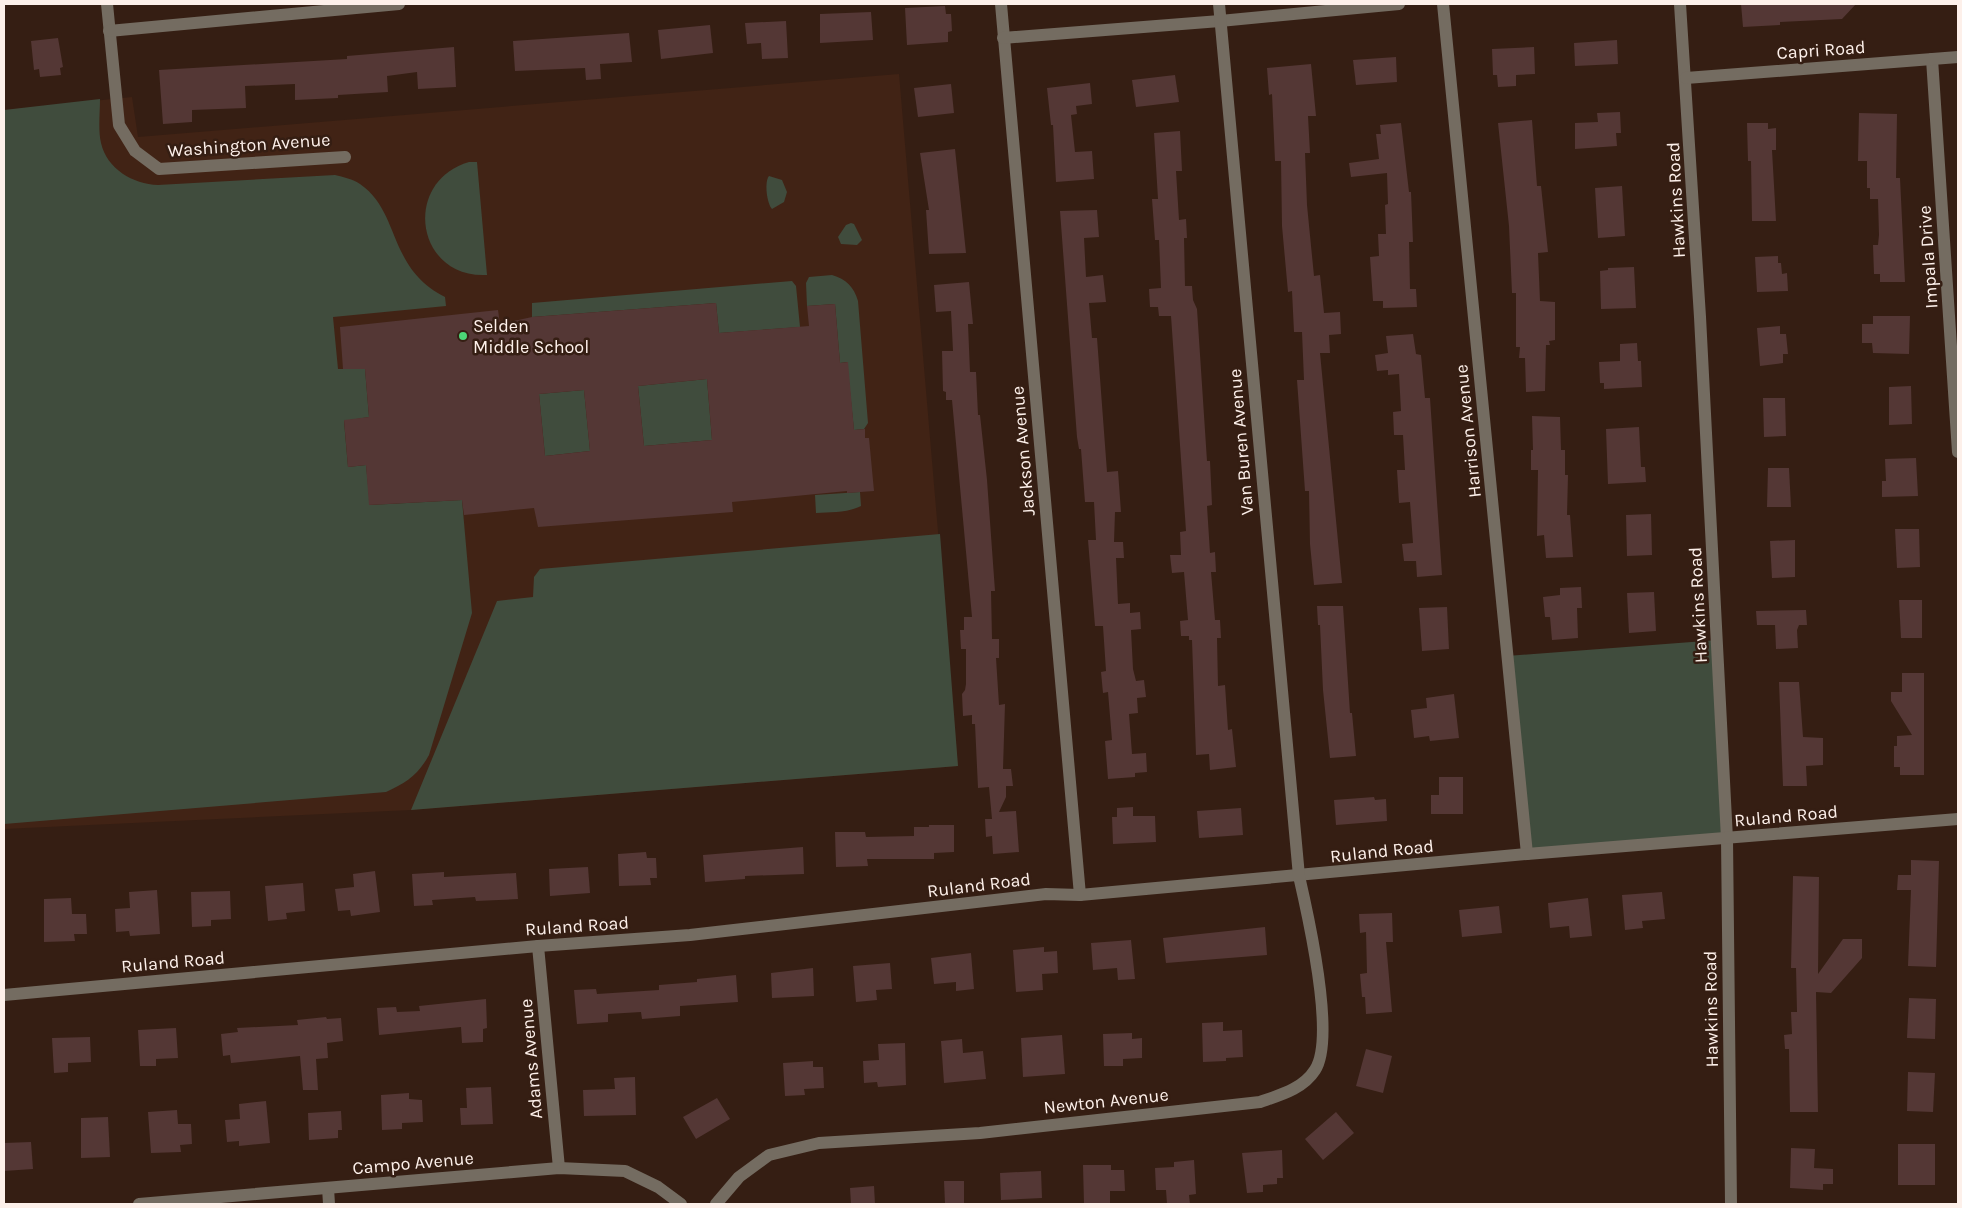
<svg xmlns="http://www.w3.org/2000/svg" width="1962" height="1208" font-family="Karla,sans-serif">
  <rect width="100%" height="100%" fill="#351e13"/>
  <polygon fill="#412315" points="899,74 958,766 411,810 4,829 4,110 132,97 138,137"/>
  <g fill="#404c3d">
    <path d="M100,99c0,14 -2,31 1,44 6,26 32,41 57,42l177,-10c8,2 18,4 25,9 41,28 27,84 85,113l1,9 -113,11 5,52h27l4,48 -25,4 4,46 18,-2 4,40 92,-5 10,113 -43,142c-11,20 -23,28 -43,37l-382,32v-714z"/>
    <path d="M469,162h8l10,113c-71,4 -86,-93 -18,-113z"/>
    <path d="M769,176l13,4 5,12 -3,10 -12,7c-5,-5 -8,-27 -3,-33z"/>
    <polygon points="851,223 854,224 862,240 857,245 841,244 838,237 846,225"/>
    <path d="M832,275c14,4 22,12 26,26l10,122 -4,6 -10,1 -7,-68 -7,1 -5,-59 -28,2 -1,-23 3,-6z"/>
    <polygon points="792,281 796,286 800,327 719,333 716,303 532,317 532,303"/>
    <polygon points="707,379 712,440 644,446 638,386"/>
    <polygon points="584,390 590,451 545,456 539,394"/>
    <path d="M860,492l1,14c-14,7 -30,6 -45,7l-1,-18z"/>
    <polygon points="940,534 958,766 411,810 497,601 533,597 534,577 540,569"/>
    <polygon points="1718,640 1727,839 1527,854 1507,656"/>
  </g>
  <g fill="#543735" fill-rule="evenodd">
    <polygon points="1741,4 1856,4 1842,19 1780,22 1780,25 1743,27"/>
    <polygon points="945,6 946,14 951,14 952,31 948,32 948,42 907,45 905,8"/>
    <polygon points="871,12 873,40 820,43 820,14"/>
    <polygon points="786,21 788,58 762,59 761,43 747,44 745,23"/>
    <polygon points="710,25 713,53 661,59 658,30"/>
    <polygon points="629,33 632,62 600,64 601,79 586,80 585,68 515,71 513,41"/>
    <polygon points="58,38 63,67 60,68 61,75 40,77 39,69 34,70 31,41"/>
    <polygon points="1617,40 1618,64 1575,66 1574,43"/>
    <polygon points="454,47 456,87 418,89 417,72 387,76 388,92 338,95 338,98 295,100 295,84 245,86 246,108 192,110 192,122 163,124 159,70 347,59 347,56"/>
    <polygon points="1534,47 1535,74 1516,75 1516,86 1498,87 1497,75 1493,75 1492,49"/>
    <polygon points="1396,57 1397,82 1356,85 1353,60"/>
    <polygon points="1311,64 1316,116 1308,116 1310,153 1305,153 1307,205 1314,276 1320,275 1324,313 1340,312 1341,334 1329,335 1330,353 1320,353 1342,583 1314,585 1310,544 1309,491 1305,491 1297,380 1304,380 1302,332 1294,332 1292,291 1288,292 1282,226 1281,161 1275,161 1272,94 1269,95 1267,68"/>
    <polygon points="1175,75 1179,102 1136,107 1132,80"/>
    <polygon points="1090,83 1092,104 1076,106 1077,114 1071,115 1075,152 1092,151 1094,179 1056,182 1053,125 1051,125 1047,88"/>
    <polygon points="951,84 954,113 918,117 914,88"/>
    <polygon points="1620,112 1621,133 1616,133 1617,146 1575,149 1575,123 1598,122 1597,113"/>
    <polygon points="1859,113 1897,114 1896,178 1900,178 1905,282 1880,282 1880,274 1874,274 1873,245 1878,245 1879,235 1878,199 1870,199 1870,188 1867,188 1867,161 1858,161"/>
    <polygon points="1532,120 1537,186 1541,186 1548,252 1538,253 1540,301 1555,302 1555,340 1549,341 1550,345 1546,345 1545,391 1526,392 1525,358 1519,358 1520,347 1516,347 1516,293 1512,293 1509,226 1498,123"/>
    <polygon points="1401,123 1409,192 1411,192 1413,242 1409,242 1410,289 1416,289 1417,307 1383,308 1383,301 1373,301 1370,257 1379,256 1378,234 1386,234 1385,205 1388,204 1387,173 1351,177 1349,163 1379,159 1376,134 1381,134 1380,125"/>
    <polygon points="1747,123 1768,123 1768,129 1776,128 1776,150 1772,150 1776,221 1752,221 1751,161 1748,161"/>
    <polygon points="1180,131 1182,171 1176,171 1179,220 1186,219 1187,238 1184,238 1185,286 1192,286 1193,300 1197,309 1207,461 1210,461 1212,505 1207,506 1210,553 1215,552 1216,572 1211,572 1215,620 1220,620 1221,638 1217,638 1218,686 1225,685 1228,730 1232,729 1236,767 1210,770 1209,754 1196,755 1192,640 1189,640 1189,636 1181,636 1180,621 1188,620 1184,572 1172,573 1170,555 1181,555 1180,532 1186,531 1171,316 1159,316 1158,307 1150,307 1149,289 1161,288 1159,240 1155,240 1152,199 1158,199 1154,133"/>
    <polygon points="955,149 966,253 929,254 926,210 929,210 920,153"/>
    <polygon points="1622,186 1625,236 1598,238 1595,188"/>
    <polygon points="1097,210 1099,237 1084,238 1086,277 1103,275 1106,302 1089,303 1092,338 1097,338 1107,472 1118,471 1121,512 1115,512 1114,542 1123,542 1124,558 1116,558 1118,604 1130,603 1130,613 1140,612 1141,629 1131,630 1133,669 1136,681 1144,680 1146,697 1137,698 1138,713 1129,714 1132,754 1146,753 1147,772 1135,773 1135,777 1108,779 1105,741 1112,740 1108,692 1103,693 1101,672 1106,671 1103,626 1095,626 1088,540 1096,540 1094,502 1085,502 1081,449 1079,449 1077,437 1060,211"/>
    <polygon points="1778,256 1778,263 1781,263 1782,274 1787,273 1788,291 1757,292 1755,257"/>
    <polygon points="1634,267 1636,308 1601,309 1600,271 1608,270 1608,268"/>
    <polygon points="969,282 973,324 968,324 970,372 976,372 978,415 980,415 987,480 995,591 991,591 992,639 999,639 999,658 996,658 999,705 1005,704 1003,769 1011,769 1013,786 1006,786 1006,797 999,812 1016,811 1019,852 993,854 992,836 986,837 985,819 992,819 989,787 978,788 975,724 972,724 972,715 963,716 962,694 965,690 966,684 966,649 961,649 960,630 964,630 964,617 972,617 952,400 946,400 946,392 943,391 942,351 953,351 951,311 936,312 934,285"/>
    <path d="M716,303l3,30 90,-7 -2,-20 28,-2 5,59 8,-1 6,68 11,-1v9h4l5,53 -27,2v-2l-115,11 1,10 -195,15 -4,-19 -70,7 -2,-15 -93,5 -3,-40 -18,2 -4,-47 25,-3 -4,-48h-22l-3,-42 158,-17 2,14 32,-7zM707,379l5,61 -68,6 -6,-60zM584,390l6,61 -45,5 -6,-62z"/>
    <polygon points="1873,316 1910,316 1909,354 1873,353 1872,343 1862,343 1862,324 1873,324"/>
    <polygon points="1780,326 1780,334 1786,334 1788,354 1783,354 1783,363 1760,366 1757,328"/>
    <polygon points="1413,334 1416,354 1421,355 1425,398 1430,398 1442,575 1417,577 1416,561 1404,561 1402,544 1413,543 1410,502 1399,503 1397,470 1405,470 1403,435 1394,435 1393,412 1401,411 1399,374 1388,375 1388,370 1377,371 1375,355 1388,353 1386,336"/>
    <polygon points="1637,343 1638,361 1641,361 1642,387 1604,389 1604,383 1600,383 1599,362 1620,361 1620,344"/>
    <polygon points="1911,386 1912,424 1889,425 1889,387"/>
    <polygon points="1763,398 1785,398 1786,436 1764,437"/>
    <polygon points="1532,416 1560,417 1561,450 1565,450 1565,475 1568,475 1567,515 1570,515 1573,557 1546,558 1544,535 1537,536 1538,470 1531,470 1531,450 1533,450"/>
    <polygon points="1639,427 1641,467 1645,467 1646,482 1608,484 1606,429"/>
    <polygon points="1916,458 1918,496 1882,497 1882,481 1886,481 1885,459"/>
    <polygon points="1768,468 1789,468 1791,507 1767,507"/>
    <polygon points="1651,514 1652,555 1627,556 1626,515"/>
    <polygon points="1895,529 1919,529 1920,567 1897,568"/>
    <polygon points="1795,540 1795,577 1772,578 1770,541"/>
    <polygon points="1581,587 1582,608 1577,608 1578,638 1552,640 1550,617 1545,617 1543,597 1560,595 1560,588"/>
    <polygon points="1654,592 1656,631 1629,633 1627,593"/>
    <polygon points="1899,600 1922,600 1922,638 1901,638"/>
    <polygon points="1317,606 1343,606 1350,713 1352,713 1356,756 1330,758 1323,690 1320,625 1318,625"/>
    <polygon points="1447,607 1449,649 1422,651 1419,608"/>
    <polygon points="1806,610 1807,625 1799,625 1797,630 1798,648 1776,649 1775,625 1757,625 1756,611"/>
    <polygon points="1902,673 1924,673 1924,775 1900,775 1900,767 1894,767 1894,746 1897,746 1897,736 1912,735 1891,701 1891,692 1902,692"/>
    <polygon points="1779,682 1799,682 1803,737 1823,738 1823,765 1806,766 1807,786 1783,786"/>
    <polygon points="1454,694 1459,738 1430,741 1429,736 1414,738 1411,710 1427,708 1426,698"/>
    <polygon points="1439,777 1463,777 1463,814 1431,814 1431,795 1439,795"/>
    <polygon points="1374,797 1375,800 1386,799 1387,821 1336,825 1334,800"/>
    <polygon points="1133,807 1133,816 1155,816 1156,842 1113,844 1112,817 1117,817 1117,808"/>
    <polygon points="1241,808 1243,835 1199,838 1197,811"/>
    <polygon points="929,825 954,825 954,852 934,853 934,859 867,859 868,866 836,867 835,832 865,832 866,837 914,836 914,827 929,827"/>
    <polygon points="803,847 804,874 745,876 745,879 705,882 703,855"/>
    <polygon points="646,852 647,858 656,858 657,878 650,878 651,885 619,886 618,854"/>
    <polygon points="1911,860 1939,861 1936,967 1908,966 1911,890 1897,890 1898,875 1911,875"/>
    <polygon points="588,867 590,893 550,896 549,869"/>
    <polygon points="375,871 380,912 351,916 350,910 338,911 335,889 354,887 353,874"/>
    <polygon points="444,872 444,877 516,873 518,899 476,901 475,897 432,900 433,905 414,906 412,874"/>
    <polygon points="1793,876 1819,877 1818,974 1843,939 1862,939 1862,958 1831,993 1816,992 1818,1112 1790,1112 1789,1049 1785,1049 1784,1035 1792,1034 1791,1012 1797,1012 1796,968 1791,968"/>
    <polygon points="303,883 305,911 286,913 287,919 268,921 265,886"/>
    <polygon points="157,890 160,934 130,936 129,931 116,932 115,909 130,908 129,892"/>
    <polygon points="230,891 231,919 211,920 211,926 192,927 191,892"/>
    <polygon points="1662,892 1665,919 1642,921 1643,928 1625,930 1622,895"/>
    <polygon points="71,898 72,914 86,914 87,934 74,934 75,941 44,942 44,899"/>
    <polygon points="1588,898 1592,936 1570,938 1569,926 1550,928 1548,903"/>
    <polygon points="1499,906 1502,933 1462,937 1459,910"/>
    <polygon points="1392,913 1393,942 1386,942 1392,1012 1366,1014 1365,997 1362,997 1360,974 1367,973 1366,932 1360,933 1359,914"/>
    <polygon points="1265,927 1267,955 1166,963 1163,938"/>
    <polygon points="1131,940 1135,979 1118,980 1117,968 1093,970 1091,943"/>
    <polygon points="1044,947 1044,952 1057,951 1058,973 1042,974 1043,990 1016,992 1013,950"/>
    <polygon points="971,953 974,989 956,991 956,982 934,984 931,958"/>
    <polygon points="890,963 892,989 876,990 877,1000 856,1002 853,966"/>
    <polygon points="813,968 814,996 772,998 771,973"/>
    <polygon points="736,975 738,1002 680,1006 680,1016 642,1019 641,1012 608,1014 608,1022 577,1024 574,990 596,989 597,994 659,990 659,985 697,982 697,979"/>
    <polygon points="1909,998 1936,999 1935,1039 1907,1038"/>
    <polygon points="486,999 487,1028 483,1029 483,1042 462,1043 461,1027 379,1035 377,1008 396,1007 397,1012 420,1011 419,1006"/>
    <polygon points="326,1017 327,1019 341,1018 343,1041 327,1043 328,1058 316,1059 318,1090 303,1090 300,1056 231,1063 230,1055 223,1056 221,1034 238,1032 237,1028 298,1025 297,1020"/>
    <polygon points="1223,1022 1223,1031 1242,1030 1243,1057 1226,1058 1226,1061 1203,1062 1202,1023"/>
    <polygon points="176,1028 178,1058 156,1059 156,1066 140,1066 138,1030"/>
    <polygon points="1132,1033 1132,1039 1142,1038 1142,1058 1123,1059 1123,1066 1104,1066 1103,1034"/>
    <polygon points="1062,1035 1065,1074 1023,1077 1021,1038"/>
    <polygon points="90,1037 91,1062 68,1063 68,1072 54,1073 52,1038"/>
    <polygon points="962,1039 963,1053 983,1051 986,1079 944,1083 941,1041"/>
    <polygon points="905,1043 906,1085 878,1087 877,1082 864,1083 863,1061 879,1060 878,1044"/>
    <polygon points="1366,1049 1392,1056 1383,1093 1356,1086"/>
    <polygon points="813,1061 813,1067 823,1067 824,1088 804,1089 805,1095 785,1096 783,1063"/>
    <polygon points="1908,1072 1935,1073 1933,1112 1907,1111"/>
    <polygon points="635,1077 636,1115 584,1116 583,1090 615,1089 614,1078"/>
    <polygon points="491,1087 493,1124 461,1125 460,1108 467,1108 466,1088"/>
    <polygon points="409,1093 409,1099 422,1100 423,1122 402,1123 402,1129 382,1130 381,1095"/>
    <polygon points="717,1098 730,1119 696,1139 683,1117"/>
    <polygon points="266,1101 270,1143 239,1146 239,1141 227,1142 225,1120 240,1119 239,1104"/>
    <polygon points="177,1110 178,1124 191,1124 192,1144 180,1145 181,1152 151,1153 148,1112"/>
    <polygon points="341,1111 342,1130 338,1130 338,1138 309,1140 308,1113"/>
    <polygon points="1336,1112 1354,1133 1323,1160 1305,1139"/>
    <polygon points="108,1117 110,1157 81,1158 81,1118"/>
    <polygon points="31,1142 33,1169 4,1171 4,1143"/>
    <rect x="1898" y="1144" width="37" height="41"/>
    <polygon points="1791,1148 1815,1149 1814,1168 1833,1169 1833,1184 1823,1184 1823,1190 1790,1188"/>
    <polygon points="1282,1150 1283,1178 1277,1178 1277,1184 1263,1185 1263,1192 1247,1193 1242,1153"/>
    <polygon points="1194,1160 1196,1194 1189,1195 1190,1204 1167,1204 1166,1190 1156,1190 1155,1168 1174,1167 1174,1162"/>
    <polygon points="1083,1165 1111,1165 1111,1170 1124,1170 1125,1191 1110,1191 1110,1204 1084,1204"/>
    <polygon points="1041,1171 1042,1198 1001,1200 1000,1173"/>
    <polygon points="944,1181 964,1181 964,1204 945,1204"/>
    <polygon points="874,1186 875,1204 851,1204 850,1188"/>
  </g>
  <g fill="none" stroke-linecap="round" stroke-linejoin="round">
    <g stroke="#746c61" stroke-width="12">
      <polyline points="107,4 119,125 135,151 159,169 345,157"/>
      <polyline points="1001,4 1080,895"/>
      <polyline points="1443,4 1527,854"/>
      <polyline points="1680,4 1700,317 1727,839 1731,1204"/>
      <polyline points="109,31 399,4"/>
      <polyline points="1003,38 1220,21 1399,4"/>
      <polyline points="1932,59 1958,452"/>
      <polyline points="1686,78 1958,57"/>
      <polyline points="538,946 559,1168"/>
      <polyline points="4,995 538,946 690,935 1046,894 1080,895 1527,854 1958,819"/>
      <polyline points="328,1188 329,1204"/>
      <polyline points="139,1204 559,1168 625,1171 658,1187 681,1204"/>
      <path d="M716,1204l23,-27 30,-22 50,-12 161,-10 280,-31c20,-7 43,-13 55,-32 21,-32 -7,-155 -16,-194l-80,-872"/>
    </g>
  </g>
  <circle fill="#4cd677" stroke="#351e13" stroke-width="2" cx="463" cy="336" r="5"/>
  <g text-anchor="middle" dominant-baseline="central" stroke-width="5" stroke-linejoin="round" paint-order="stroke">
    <g font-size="18" fill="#fdf0ea" stroke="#351e13">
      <text transform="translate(1821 50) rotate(-4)">Capri Road</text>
      <text transform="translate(249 145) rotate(-4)">Washington Avenue</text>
      <text transform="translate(1676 200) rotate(-93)">Hawkins Road</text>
      <text transform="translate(1928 257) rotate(-94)">Impala Drive</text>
      <text transform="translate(1468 431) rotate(-96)">Harrison Avenue</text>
      <text transform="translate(1241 442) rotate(-95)">Van Buren Avenue</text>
      <text transform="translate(1023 451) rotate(-95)">Jackson Avenue</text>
      <text transform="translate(1698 605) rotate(-93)">Hawkins Road</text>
      <text transform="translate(1786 816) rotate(-5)">Ruland Road</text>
      <text transform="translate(1382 851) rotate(-6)">Ruland Road</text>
      <text transform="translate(979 885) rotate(-7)">Ruland Road</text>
      <text transform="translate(577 926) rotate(-4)">Ruland Road</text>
      <text transform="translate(173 962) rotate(-5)">Ruland Road</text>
      <text transform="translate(1711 1009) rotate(-91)">Hawkins Road</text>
      <text transform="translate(531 1059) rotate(-95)">Adams Avenue</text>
      <text transform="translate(1106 1101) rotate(-6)">Newton Avenue</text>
      <text transform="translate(413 1163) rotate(-5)">Campo Avenue</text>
    </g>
    <g font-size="18" fill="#fdf0ea" stroke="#351e13" text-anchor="start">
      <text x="473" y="326">Selden<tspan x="473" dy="21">Middle School</tspan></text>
    </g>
  </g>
  <rect width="1962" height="1208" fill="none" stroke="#fdf0ea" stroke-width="10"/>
</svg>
